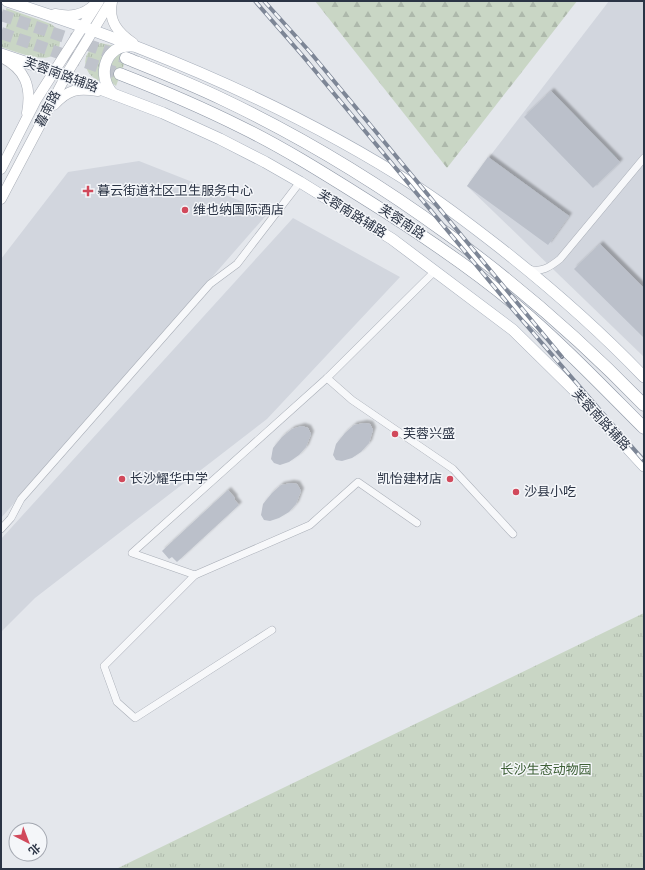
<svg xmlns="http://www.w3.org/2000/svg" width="645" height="870" font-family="'Nunito Sans','Noto Sans SC',sans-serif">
  <defs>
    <pattern id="forest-firs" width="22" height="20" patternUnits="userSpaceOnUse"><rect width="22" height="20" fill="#c9d6c5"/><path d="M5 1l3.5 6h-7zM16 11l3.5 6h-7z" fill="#adb8ab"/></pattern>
    <pattern id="park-tufts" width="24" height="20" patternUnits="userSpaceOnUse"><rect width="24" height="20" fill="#c9d6c5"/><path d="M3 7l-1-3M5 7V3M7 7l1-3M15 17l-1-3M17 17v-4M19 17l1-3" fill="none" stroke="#adb8ab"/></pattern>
    <filter id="shadow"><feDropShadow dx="3" dy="-3" stdDeviation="1" flood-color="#0004"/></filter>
  </defs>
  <rect width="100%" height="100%" fill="#e4e7ec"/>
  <g fill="#d2d6de">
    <polygon points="609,1 644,1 644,357 467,186"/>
    <polygon points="139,161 269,212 1,518 1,259 68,172"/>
    <polygon points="293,218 400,277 267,419 35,598 1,632 1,539"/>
  </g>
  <polygon fill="url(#forest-firs)" points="315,1 577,1 447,168"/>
  <g fill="url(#park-tufts)">
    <path d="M6,8l45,16c8,5 9,10 9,18 -2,30 -44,9 -59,5v-10l4,-6 2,-8z"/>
    <path d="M101,43l13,3 -15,27v8c-19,-9 -18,-31 2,-38z"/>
    <path d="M129,51l-13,35 -5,-4c-2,-15 -1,-17 8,-30z"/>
    <polygon points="644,613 644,869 116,869"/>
  </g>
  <g fill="#bbc0ca" filter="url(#shadow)">
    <polygon points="551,91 620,162 593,188 524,117"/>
    <polygon points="488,157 569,216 548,245 467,186"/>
    <polygon points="600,244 644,288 644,338 574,269"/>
    <polygon points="364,423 370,424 373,430 369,443 361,452 352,458 342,461 336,460 333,455 336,444 345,433 354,425"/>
    <polygon points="302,426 308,428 311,434 306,447 299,455 289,462 280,465 274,463 271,459 273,448 282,437 292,429"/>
    <polygon points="291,483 297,484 301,491 296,504 289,512 279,518 270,521 264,520 261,515 263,504 272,493 281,485"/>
    <polygon points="228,490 235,498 234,499 239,505 177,562 172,557 169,559 162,551"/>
  </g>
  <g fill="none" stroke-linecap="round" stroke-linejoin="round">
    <g stroke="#bfc3cb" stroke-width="12" stroke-dasharray="12 6" stroke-linecap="butt">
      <polyline points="1,15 126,58"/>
      <polyline points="1,33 120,74"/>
    </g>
    <g stroke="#a9aeb7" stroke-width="8">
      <g id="minor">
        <path d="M529,269c12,4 21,-2 31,-10l84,-101"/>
        <polyline points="327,378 352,400 453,469 513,534"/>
        <polyline points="417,523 358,482 310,525 195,575 132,553 327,378 435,271"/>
        <polyline points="1,529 11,518 21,499 210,284 237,264 300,182"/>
        <polyline points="195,575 104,666 117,702 135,718 272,630"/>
      </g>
    </g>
    <g stroke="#a9aeb7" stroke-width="11">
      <g id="secondary">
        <path d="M112,2c-4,19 6,31 21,41"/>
        <path d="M55,14c15,3 27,2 39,-9"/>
        <path d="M1,57c24,12 31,29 26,56"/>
        <path d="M54,105c14,-16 24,-17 44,-14"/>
        <polyline points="1,169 36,100 99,1"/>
        <polyline points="1,199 69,70 111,1"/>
      </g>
    </g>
    <g stroke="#a3abb8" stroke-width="12">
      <g id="primary">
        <path d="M7,1c143,46 283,104 410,186 28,18 55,39 82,60 51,40 100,83 145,130"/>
        <polyline points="1,54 66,76 163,113 220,139 265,162 300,182 392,239 513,330 573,389 644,466"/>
        <path d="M113,94c-17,-18 -8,-50 19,-48"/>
      </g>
    </g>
    <g stroke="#8b94a3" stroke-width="13">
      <g id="trunk">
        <path d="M126,58c32,13 65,26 96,41 156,74 302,182 422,306"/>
        <path d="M120,74c41,16 81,33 121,53 43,21 84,47 124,72 53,33 104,67 152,107 45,38 86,81 127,122"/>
      </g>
    </g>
    <use href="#minor" stroke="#f7f8fa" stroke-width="7"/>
    <use href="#secondary" stroke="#fff" stroke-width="10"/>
    <use href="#primary" stroke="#fff" stroke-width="11"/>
    <use href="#trunk" stroke="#fff" stroke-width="12"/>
    <g stroke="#7d8696" stroke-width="4">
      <g id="rail">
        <polyline points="255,1 302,55 515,312 644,461"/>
        <polyline points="264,1 310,52 562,357"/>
      </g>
    </g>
    <use href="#rail" stroke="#f4f6f9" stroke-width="2.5" stroke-dasharray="8" stroke-linecap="butt"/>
  </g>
  <g fill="#d1495b" stroke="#f4f6f9" stroke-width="1.5">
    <path d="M86 185h4v4h4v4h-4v4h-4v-4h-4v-4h4z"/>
    <circle cx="185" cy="210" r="4"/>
    <circle cx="395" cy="434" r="4"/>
    <circle cx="122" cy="479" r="4"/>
    <circle cx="450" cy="479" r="4"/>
    <circle cx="516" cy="492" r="4"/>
  </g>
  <g text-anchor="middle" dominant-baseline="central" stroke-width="3" stroke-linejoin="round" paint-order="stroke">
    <g font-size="13" fill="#2b3445" stroke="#f4f6f9">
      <text transform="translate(61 75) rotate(20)">芙蓉南路辅路</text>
      <text transform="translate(48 109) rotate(-63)">暮南路</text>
      <text transform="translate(352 214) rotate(32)">芙蓉南路辅路</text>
      <text transform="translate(402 222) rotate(33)">芙蓉南路</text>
      <text transform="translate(601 420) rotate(47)">芙蓉南路辅路</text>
    </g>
    <g font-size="13" fill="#2b3445" stroke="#f4f6f9" text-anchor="start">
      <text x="97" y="191">暮云街道社区卫生服务中心</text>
      <text x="193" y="210">维也纳国际酒店</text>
      <text x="403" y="434">芙蓉兴盛</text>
      <text x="130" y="479">长沙耀华中学</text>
      <text x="442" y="479" text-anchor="end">凯怡建材店</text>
      <text x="524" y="492">沙县小吃</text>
    </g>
    <g font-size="13" fill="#3f6138" stroke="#f4f6f9">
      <text x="546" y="770">长沙生态动物园</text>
    </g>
  </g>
  <rect width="645" height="870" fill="none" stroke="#2b3445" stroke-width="4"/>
  <g transform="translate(28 842) rotate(138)"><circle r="19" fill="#f4f6f9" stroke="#a4a8b1"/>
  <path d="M0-3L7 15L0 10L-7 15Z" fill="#d1495b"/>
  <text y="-6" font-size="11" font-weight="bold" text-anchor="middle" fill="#2b3445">北</text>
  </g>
</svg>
